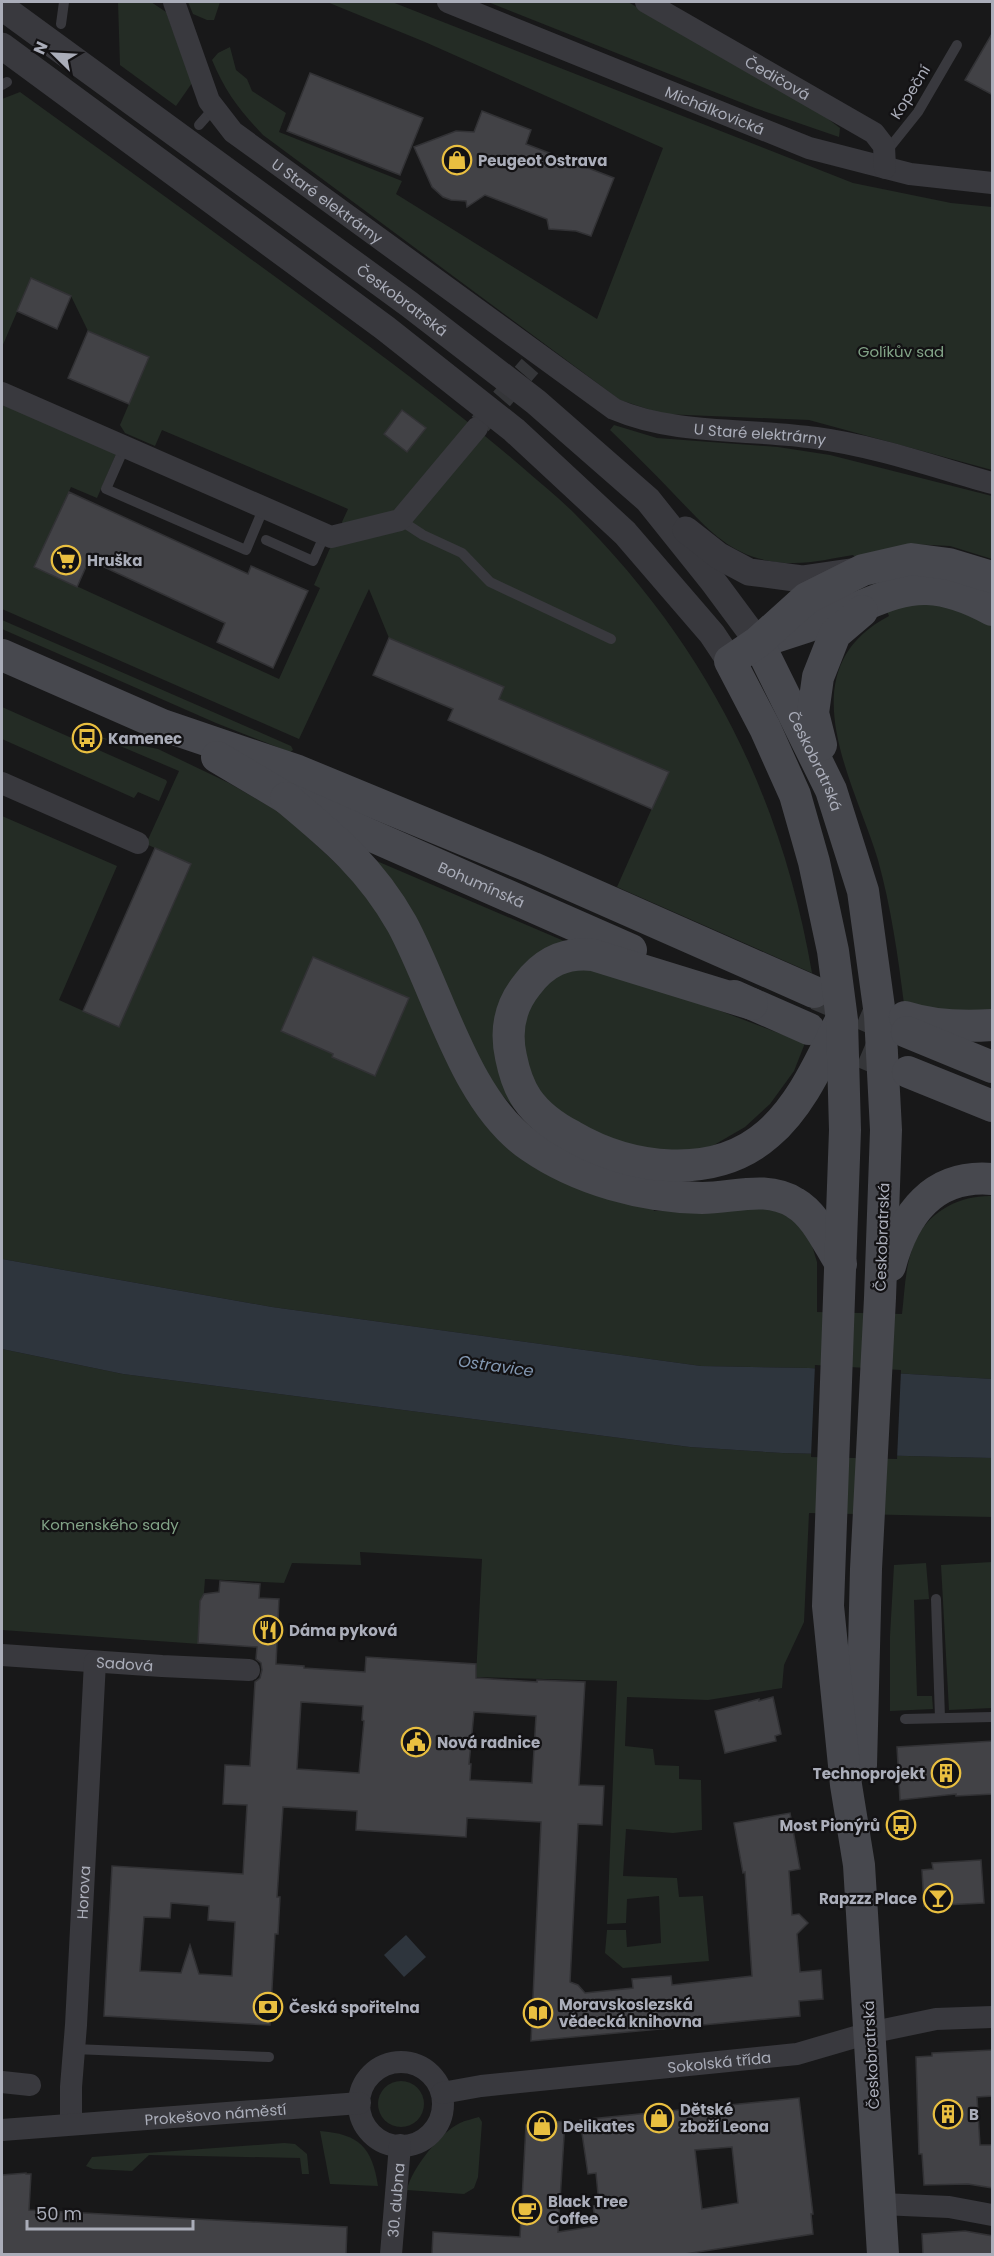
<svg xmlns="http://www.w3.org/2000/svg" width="994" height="2256" font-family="Poppins,sans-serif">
  <rect width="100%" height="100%" fill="#181819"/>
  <g fill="#242c25">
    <polygon points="118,2 151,2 166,12 192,83 176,106 120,65"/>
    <polygon points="188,2 220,2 214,20 207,20 193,14"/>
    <path d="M327,2h65l461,181 98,20 41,4v263l-183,-50 -146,-6 -43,-14 -357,-265c-24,-25 -38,-44 -51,-75l6,-7 12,-6 6,23 11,9 5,12 34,22 -7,19 123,49 -6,13 201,125 66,-171 -238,-106z"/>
    <polygon points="488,2 628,2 823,115 840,128 839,137 755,108"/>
    <path d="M20,92c100,72 200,144 299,217 69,51 138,102 203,158 17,15 35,29 51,45 131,130 208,280 239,461l-195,-86 51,-115 -169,-73 4,-12 -114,-49 -20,-49 -70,150 -297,-130v-206l115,49 -20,46 -26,-11 -36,80 244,112 41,-91 -6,-3 20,-46 13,-3 -5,-14 6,-13 -23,-10 -163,-69 -7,16 -30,-13 -5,-8 29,-68 -61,-26 -17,-35 -40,-17 -29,68v-248z"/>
    <path d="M614,425l43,13 121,9 52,8 162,41v63l-42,-13 -40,-2 -55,13 -2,-2c-19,3 -39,8 -59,8 -60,0 -84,-32 -122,-71 -20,-21 -41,-42 -62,-62z"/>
    <path d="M928,603l18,3 46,19v389l-13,2 -75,-12c-6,-48 -13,-97 -26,-144 -24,-80 -92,-190 11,-244l-2,-5 22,-6z"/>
    <polygon points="2,620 291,746 293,750 290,752 216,723 2,629"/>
    <polygon points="2,707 166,780 167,782 159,801 138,792 134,798 2,739"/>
    <path d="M99,737l59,12 71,34 50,29 15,12 66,62 32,43 101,194 159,83 2,5 86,-4 34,3 12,5 11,8 13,16 7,23v50l85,2c3,-25 3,-55 16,-78 14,-27 45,-41 74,-40v183l-183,-11 -108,-2 -429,-59 -270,-48v-443l115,50 -58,134 60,27 72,-163 -45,-20 33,-73z"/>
    <polygon points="365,856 564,941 549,948 523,967 525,1120 492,1084"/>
    <polygon points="586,963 644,982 805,1043 794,1071 770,1104 745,1127 714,1145 701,1150 663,1157 580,1128 547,1100 535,1085 522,1048 526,999 545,978"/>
    <polygon points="2,1349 123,1374 690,1447 782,1453 992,1458 992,1517 809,1513 804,1622 784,1665 782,1688 708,1700 627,1697 625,1746 653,1749 655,1765 679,1766 679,1779 701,1780 702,1830 673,1833 626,1829 623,1876 677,1878 679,1897 703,1896 709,1961 623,1968 605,1953 607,1930 626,1930 627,1947 661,1943 659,1896 627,1899 626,1923 607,1924 617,1681 476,1677 482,1559 360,1552 361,1565 292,1563 284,1583 205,1579 200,1644 2,1630"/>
    <polygon points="992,1562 992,1708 949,1710 941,1565"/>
    <polygon points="926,1563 929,1599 914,1600 917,1696 932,1696 933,1709 890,1711 890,1636 894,1565"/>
    <circle cx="401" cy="2104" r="23"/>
    <path d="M479,2117l3,5 -4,55 -4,11 -10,6 -57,-4c4,-21 34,-58 53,-67 6,-3 13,-4 19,-6z"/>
    <path d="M320,2131c39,3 52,16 58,55l-48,-2z"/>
    <polygon points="284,2143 295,2144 307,2154 309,2174 302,2174 300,2158 149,2155 132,2171 93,2169 86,2166 92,2157"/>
  </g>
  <g fill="#2e353d">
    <polygon points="2,1259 272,1307 701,1366 809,1368 992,1379 992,1458 782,1453 690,1447 123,1374 2,1349"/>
    <polygon points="406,1935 426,1957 404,1977 384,1955"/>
  </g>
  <polygon fill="#181819" points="815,1365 901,1370 897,1459 811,1457"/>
  <g fill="#424246" stroke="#323235" stroke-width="1.5" fill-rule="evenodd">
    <polygon points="993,32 993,95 965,80"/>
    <polygon points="310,73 423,118 400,175 287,131"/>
    <polygon points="482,111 531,130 526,144 614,178 591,236 576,231 549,229 547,219 485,195 467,207 466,201 451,200 443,197 432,187 414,147 456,131 474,132"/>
    <polygon points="31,278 71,296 57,329 17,311"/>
    <polygon points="88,331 149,357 129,404 68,378"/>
    <polygon points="402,410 426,428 407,452 384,434"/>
    <polygon points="69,492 248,574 251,566 308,591 273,668 217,642 225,623 89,560 77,587 34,567"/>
    <polygon points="389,638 504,687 499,699 669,772 652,809 448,720 453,709 373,675"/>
    <polygon points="155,848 191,864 119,1027 83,1011"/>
    <polygon points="313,957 409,998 375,1076 332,1057 333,1054 281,1031"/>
    <path d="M220,1581l40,3 -1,14 20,1 -3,65 28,2v2l61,4 1,-15 110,7v14l61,4v-2l48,2 -6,103 25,1 -2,39 -24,-1 -8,158 8,3 7,8 48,-5 -1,-9 39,-3 1,9 80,-9 -7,-104 -2,1 -9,-50 56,-10 10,56 -11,2 3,44 7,-1 9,9 -11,11 3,38 21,-2 2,29 -24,2 1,15 -269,25 10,-219 -74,-4 -1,19 -110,-7 1,-19 -74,-4 -6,90h3l-2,37h-3l-5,91 -166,-9 8,-150 131,8 4,-69 -24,-1 2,-39 25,1 5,-84 5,-4 2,-8 -1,-7 -5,-4 1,-12 -59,-4 2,-42 4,-7 15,-2zM301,1702l62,4 -1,14 2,1 -5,52 -62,-4zM474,1712l62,4 -4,67 -62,-3 1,-16h-2zM171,1903l38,3 -1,14 27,2 -3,54 -33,-2 -9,-29 -9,28 -41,-2 4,-54 26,1z"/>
    <polygon points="773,1697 781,1734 775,1736 776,1741 725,1753 715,1711 759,1699 759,1701"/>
    <polygon points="993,1741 993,1794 956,1796 956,1794 900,1800 897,1747"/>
    <polygon points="981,1860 984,1903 924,1906 922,1870 933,1869 932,1863"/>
    <polygon points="993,2050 993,2096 977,2097 980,2145 993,2145 993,2188 968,2184 924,2185 922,2154 919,2154 916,2057 932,2056 932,2053"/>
    <path d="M799,2098l14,116h-2l2,20 -128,20h-253l1,-22 87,5 6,-112 39,-4 -7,111 38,-6 -3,-20 6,-1 -3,-32 -8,1 -8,-54zM732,2147l6,56 -36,6 -7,-59z"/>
    <polygon points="26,2173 26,2174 31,2174 29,2210 347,2227 346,2254 2,2254 2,2175"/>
    <polygon points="965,2231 993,2236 993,2254 923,2254 922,2234"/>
  </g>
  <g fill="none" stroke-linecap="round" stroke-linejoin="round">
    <polyline stroke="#353639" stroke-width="22" stroke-dasharray="22 11" stroke-linecap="butt" points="480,424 530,366"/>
    <g stroke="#353639" stroke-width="32" stroke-dasharray="32 16" stroke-linecap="butt">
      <polyline points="817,994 903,1031"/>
      <polyline points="818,1033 905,1070"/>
    </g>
    <g stroke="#39393e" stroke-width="10">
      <polyline points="61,24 64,2"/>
      <polyline points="2,85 7,82"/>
      <polyline points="199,125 214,108"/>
      <polyline points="886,152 918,112 957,45"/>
      <polyline points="125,446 106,489 246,550 264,507"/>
      <polyline points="400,520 423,535 462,553 490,582 611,639"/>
      <polyline points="266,540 313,561 325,534"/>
      <polyline points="936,1599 940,1718"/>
      <polyline points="905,1719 992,1717"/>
      <polyline points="74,2049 269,2057"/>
    </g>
    <g stroke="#39393e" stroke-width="22">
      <path id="s1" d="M174,2l35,99 24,31 381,277c63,27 135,19 202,29 60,8 119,29 176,45"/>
      <path id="s2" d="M448,2l361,146 101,26 82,9"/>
      <path id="s3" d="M646,2l228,131 10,13 1,22"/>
      <polyline points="2,393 331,537 400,520 477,428"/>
      <polyline points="2,783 138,843"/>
      <path id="s4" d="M2,1655l160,11 87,4"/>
      <circle cx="401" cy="2104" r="42"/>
      <polyline points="2,2082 30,2085"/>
      <path id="s5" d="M442,2093l39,-7 316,-32 72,-21 67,-14 56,-2"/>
      <path id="s6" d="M71,2123v-36l5,-62 19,-363"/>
      <path id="s7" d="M2,2130l358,-27"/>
      <polyline points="881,2204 949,2207 992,2215"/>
      <path id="s8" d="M391,2254l9,-109"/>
    </g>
    <g stroke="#39393e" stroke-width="27">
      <path id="s9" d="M2,7l407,297 127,98 112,98 64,80 46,62"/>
      <polyline points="2,46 385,328 514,430 625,533 712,634 730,661"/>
      <polyline points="686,530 719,556 749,572 802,579 850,572"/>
    </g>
    <g stroke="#47484e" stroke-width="32">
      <path d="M766,640c26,-8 52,-17 78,-27 27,-10 54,-25 83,-24 23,1 45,10 65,21"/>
      <path id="s10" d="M758,642l73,148 32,101 17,124 6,115 -6,168 -14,271 -5,196"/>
      <polyline points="2,655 162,725 298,771 533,868 814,992"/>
      <polyline points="821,745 813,713 818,677 835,634 862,611"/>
      <path id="s11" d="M217,757l69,41 345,152"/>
      <path d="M286,798c48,40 85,71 116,126 37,68 63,178 128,222 49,34 113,51 172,52 32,0 64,-13 93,5 21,12 33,41 46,61"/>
      <polyline points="734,996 809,1029"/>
      <path d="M752,1004l-159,-49c-28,-3 -49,7 -66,30 -17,21 -22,45 -16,72 3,15 7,29 16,42 11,16 28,28 45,37 58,34 142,45 196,-2 34,-29 53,-75 73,-114"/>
      <path d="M905,1017c28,9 58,10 87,8"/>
      <polyline points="907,1032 992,1067"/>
      <polyline points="908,1072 992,1106"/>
      <path d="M890,1266c14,-52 43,-92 102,-87"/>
      <polyline points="883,2254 859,1865 846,1785 828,1606 845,1130 842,1020 833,951 814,862 795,795 765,728 730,661 758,642 807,598 863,570 911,559 949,564 992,577"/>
    </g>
  </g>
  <defs>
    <g id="shop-ring" transform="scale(1.5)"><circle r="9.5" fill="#131214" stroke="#e9bf40" stroke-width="1.5"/><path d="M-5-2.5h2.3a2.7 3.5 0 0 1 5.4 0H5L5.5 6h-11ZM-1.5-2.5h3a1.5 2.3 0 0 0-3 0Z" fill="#e9bf40"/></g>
    <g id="supermarket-ring" transform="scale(1.5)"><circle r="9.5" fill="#131214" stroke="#e9bf40" stroke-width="1.5"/><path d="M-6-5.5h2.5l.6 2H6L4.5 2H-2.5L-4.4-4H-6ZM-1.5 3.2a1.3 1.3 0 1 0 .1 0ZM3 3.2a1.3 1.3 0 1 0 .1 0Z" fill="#e9bf40"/></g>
    <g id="bus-ring" transform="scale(1.5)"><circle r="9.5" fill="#131214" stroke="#e9bf40" stroke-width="1.5"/><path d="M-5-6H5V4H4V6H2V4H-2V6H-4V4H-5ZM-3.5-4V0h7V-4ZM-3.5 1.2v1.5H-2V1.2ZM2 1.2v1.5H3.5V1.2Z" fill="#e9bf40"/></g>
    <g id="restaurant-ring" transform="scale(1.5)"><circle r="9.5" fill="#131214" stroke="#e9bf40" stroke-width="1.5"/><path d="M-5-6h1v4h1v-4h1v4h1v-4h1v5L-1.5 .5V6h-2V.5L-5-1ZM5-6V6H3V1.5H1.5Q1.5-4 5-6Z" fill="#e9bf40"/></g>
    <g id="civic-ring" transform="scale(1.5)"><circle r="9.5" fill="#131214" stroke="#e9bf40" stroke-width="1.5"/><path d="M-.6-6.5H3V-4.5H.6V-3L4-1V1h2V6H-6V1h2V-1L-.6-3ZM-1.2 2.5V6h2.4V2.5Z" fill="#e9bf40"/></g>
    <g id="building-ring" transform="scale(1.5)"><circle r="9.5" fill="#131214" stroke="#e9bf40" stroke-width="1.5"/><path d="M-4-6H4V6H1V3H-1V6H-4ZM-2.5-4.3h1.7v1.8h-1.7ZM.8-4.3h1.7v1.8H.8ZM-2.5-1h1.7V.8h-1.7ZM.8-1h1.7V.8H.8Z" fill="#e9bf40"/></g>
    <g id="bar-ring" transform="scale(1.5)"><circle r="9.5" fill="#131214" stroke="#e9bf40" stroke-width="1.5"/><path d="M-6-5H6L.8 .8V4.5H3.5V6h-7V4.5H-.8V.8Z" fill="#e9bf40"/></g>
    <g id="bank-ring" transform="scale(1.5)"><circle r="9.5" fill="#131214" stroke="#e9bf40" stroke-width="1.5"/><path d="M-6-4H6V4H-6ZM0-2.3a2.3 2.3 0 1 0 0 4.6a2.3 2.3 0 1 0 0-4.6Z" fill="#e9bf40"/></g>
    <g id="library-ring" transform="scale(1.5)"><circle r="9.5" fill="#131214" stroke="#e9bf40" stroke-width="1.5"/><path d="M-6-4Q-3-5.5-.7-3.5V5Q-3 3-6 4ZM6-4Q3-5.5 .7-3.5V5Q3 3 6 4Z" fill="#e9bf40"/></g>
    <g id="cafe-ring" transform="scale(1.5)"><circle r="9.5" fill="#131214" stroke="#e9bf40" stroke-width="1.5"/><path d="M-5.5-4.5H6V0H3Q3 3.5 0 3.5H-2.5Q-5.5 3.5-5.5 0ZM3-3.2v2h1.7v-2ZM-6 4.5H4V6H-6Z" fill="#e9bf40"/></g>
  </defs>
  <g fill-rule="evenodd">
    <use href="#shop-ring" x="457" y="160"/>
    <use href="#supermarket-ring" x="66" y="560"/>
    <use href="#bus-ring" x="87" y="738"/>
    <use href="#restaurant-ring" x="268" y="1630"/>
    <use href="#civic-ring" x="416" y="1742"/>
    <use href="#building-ring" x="946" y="1773"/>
    <use href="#bus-ring" x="901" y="1825"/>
    <use href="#bar-ring" x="938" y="1898"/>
    <use href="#bank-ring" x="268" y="2007"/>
    <use href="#library-ring" x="538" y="2013"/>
    <use href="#building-ring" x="948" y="2114"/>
    <use href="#shop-ring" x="659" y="2118"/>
    <use href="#shop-ring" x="542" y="2126"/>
    <use href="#cafe-ring" x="527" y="2210"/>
  </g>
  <g text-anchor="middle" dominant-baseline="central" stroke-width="4.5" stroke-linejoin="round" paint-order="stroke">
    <g font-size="15" fill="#aaadb9" stroke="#131214">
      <text stroke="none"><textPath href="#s3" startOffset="152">Čedičová</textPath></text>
      <text transform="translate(910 92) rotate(-58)">Kopeční</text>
      <text stroke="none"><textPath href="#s2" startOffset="288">Michálkovická</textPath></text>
      <text stroke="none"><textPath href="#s1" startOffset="261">U Staré elektrárny</textPath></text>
      <text stroke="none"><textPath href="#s9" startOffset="496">Českobratrská</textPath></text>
      <text stroke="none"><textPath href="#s1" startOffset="764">U Staré elektrárny</textPath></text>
      <text stroke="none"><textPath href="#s10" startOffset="132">Českobratrská</textPath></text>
      <text stroke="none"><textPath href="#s11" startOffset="294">Bohumínská</textPath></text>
      <text transform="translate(882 1237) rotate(-88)">Českobratrská</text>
      <text stroke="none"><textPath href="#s4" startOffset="123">Sadová</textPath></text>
      <text stroke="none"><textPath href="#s6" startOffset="231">Horova</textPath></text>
      <text transform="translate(871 2055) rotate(-93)">Českobratrská</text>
      <text stroke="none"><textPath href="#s5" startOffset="279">Sokolská třída</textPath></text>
      <text stroke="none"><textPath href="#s7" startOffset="214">Prokešovo náměstí</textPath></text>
      <text stroke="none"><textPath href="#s8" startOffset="54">30. dubna</textPath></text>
    </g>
    <g font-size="15" font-weight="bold" fill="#aaadb9" stroke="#131214" text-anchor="start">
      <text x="478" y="160">Peugeot Ostrava</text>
      <text x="87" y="560">Hruška</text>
      <text x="108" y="738">Kamenec</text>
      <text x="289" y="1630">Dáma pyková</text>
      <text x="437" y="1742">Nová radnice</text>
      <text x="925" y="1773" text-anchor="end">Technoprojekt</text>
      <text x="880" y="1825" text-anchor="end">Most Pionýrů</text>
      <text x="917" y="1898" text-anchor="end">Rapzzz Place</text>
      <text x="559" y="2004">Moravskoslezská<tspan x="559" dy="17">vědecká knihovna</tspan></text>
      <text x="289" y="2007">Česká spořitelna</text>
      <text x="680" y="2109">Dětské<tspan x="680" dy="17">zboží Leona</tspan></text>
      <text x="969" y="2114">B</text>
      <text x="563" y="2126">Delikates</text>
      <text x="548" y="2201">Black Tree<tspan x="548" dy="17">Coffee</tspan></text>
    </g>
    <g font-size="15" fill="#82a387" stroke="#131214">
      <text x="901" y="351">Golíkův sad</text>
      <text x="110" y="1524">Komenského sady</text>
    </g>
    <g font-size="16" font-style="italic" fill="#8398b2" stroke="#131214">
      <text transform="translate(496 1366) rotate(8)">Ostravice</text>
    </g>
  </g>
  <rect width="994" height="2256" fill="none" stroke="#aaadb9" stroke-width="6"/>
  <g transform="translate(54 54) rotate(294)" stroke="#131214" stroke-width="4.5" paint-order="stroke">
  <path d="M0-4.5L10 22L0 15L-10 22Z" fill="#aaadb9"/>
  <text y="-9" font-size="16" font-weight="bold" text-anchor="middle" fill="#aaadb9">N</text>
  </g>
  <path d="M27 2220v9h166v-9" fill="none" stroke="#aaadb9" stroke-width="3"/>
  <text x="36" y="2220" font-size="18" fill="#aaadb9" stroke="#131214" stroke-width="4.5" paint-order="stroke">50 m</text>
</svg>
